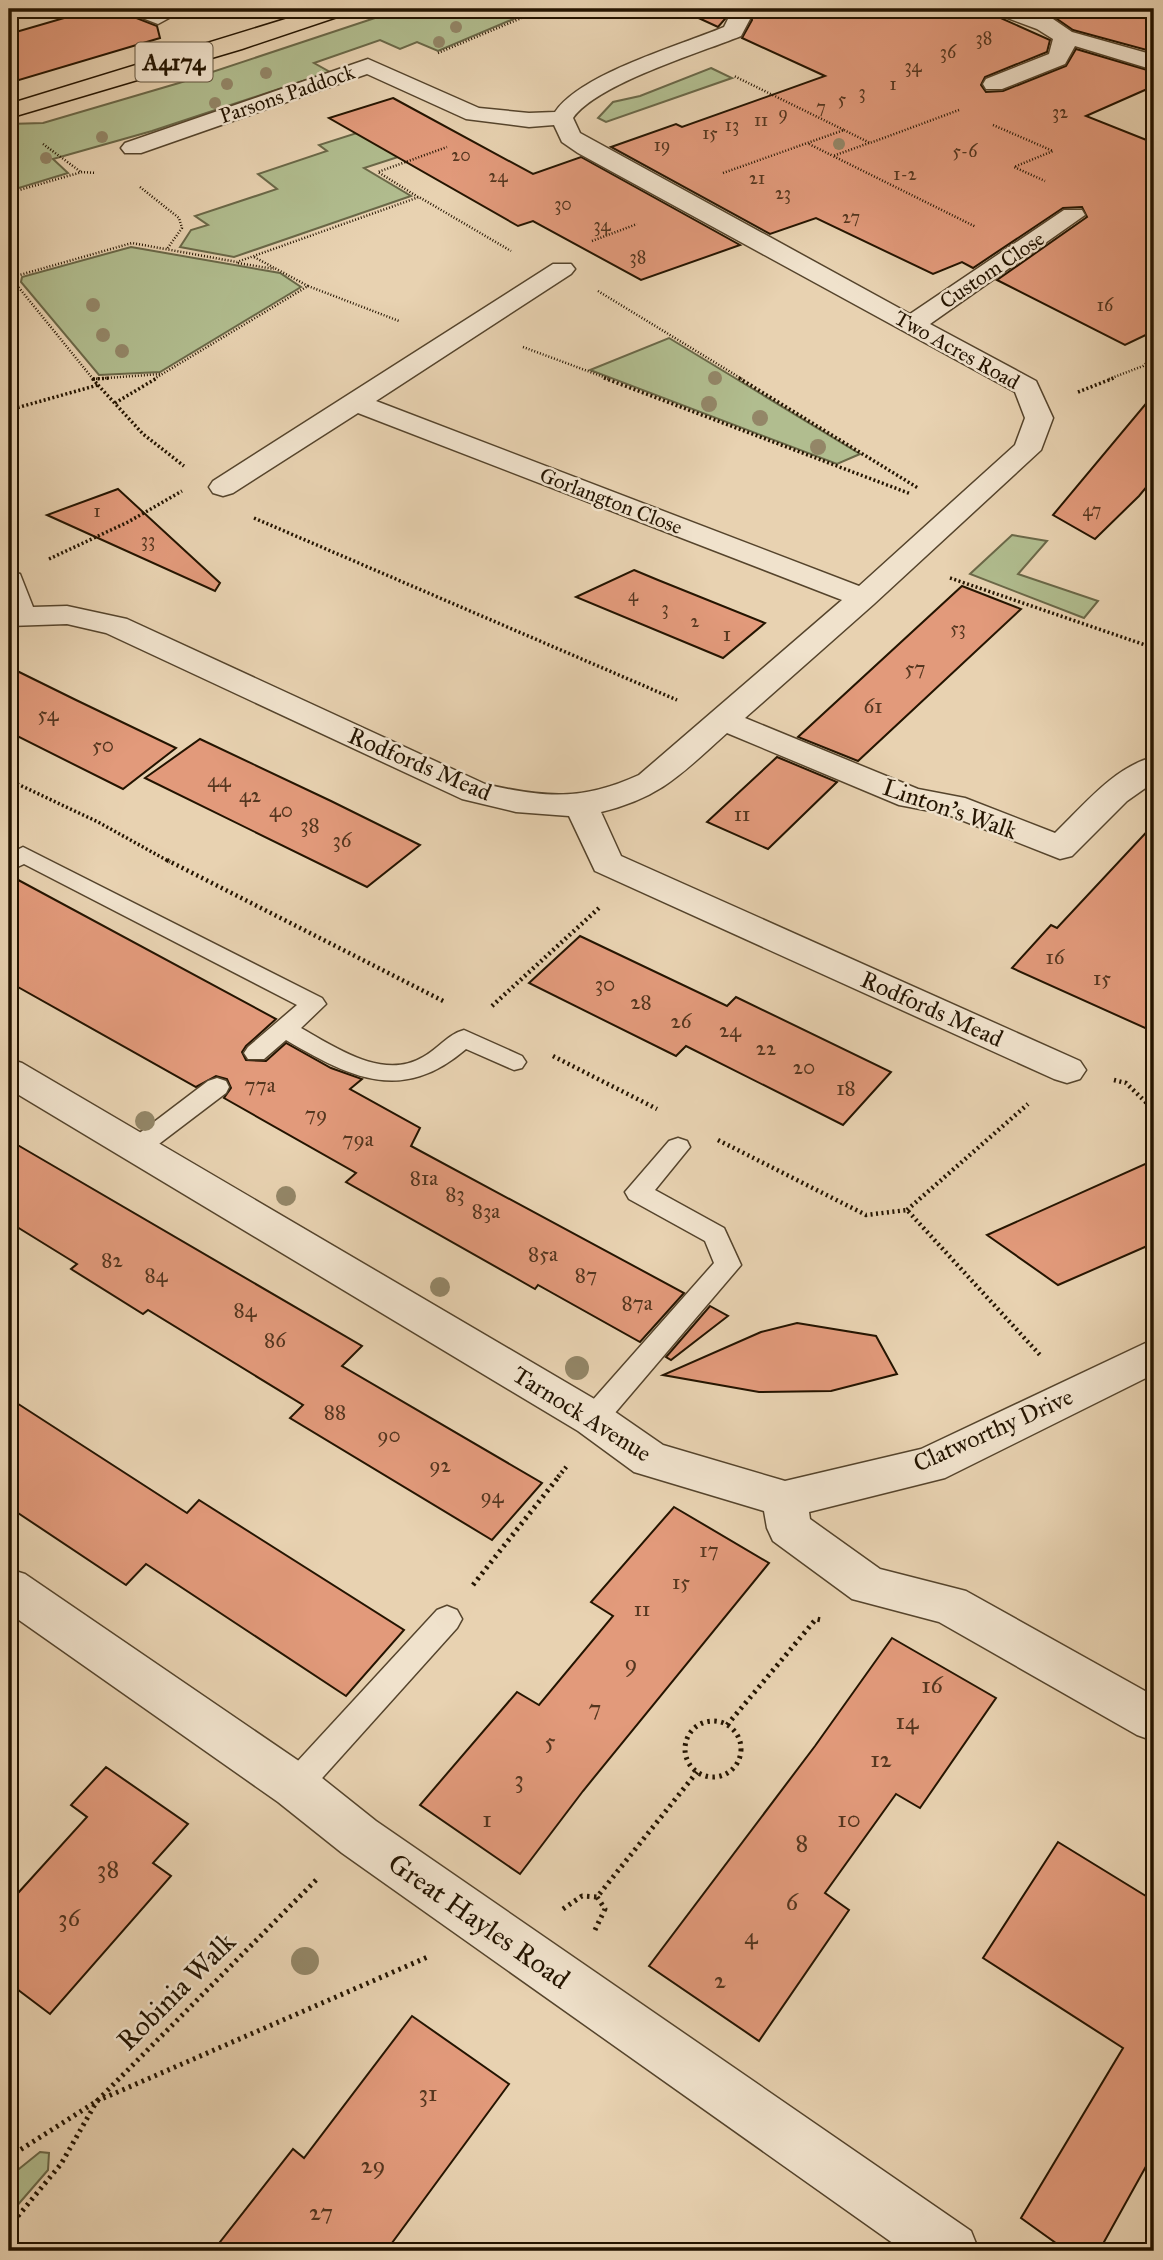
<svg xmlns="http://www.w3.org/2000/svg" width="1163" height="2260" font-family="'IM FELL Great Primer',serif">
  <rect width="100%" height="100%" fill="#e8d2b1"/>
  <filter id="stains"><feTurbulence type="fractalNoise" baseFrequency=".00286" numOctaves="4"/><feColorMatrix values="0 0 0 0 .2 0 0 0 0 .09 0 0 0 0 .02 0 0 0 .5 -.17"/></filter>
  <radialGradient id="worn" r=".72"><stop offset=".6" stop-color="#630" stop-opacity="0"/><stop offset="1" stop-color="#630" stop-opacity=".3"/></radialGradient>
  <g fill="#b1bd8f" stroke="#6a6848" stroke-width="2">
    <polygon points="402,9 537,9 438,51 417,42 400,49 380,40 314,63 330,72 152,131 53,159 68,173 9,191 9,124 43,123 179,83"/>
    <polygon points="711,68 732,78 606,122 598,118 613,102 640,96"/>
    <polygon points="360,132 438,144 364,168 411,196 234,257 180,247 191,230 208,225 195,216 277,189 258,174 327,151 319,145"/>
    <polygon points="131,247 280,273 301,287 160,372 99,375 21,282 22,277"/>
    <polygon points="669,338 860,454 837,464 590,370"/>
    <polygon points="1012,535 1047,541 1018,574 1098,601 1084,618 970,574"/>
    <polygon points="40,2152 49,2153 48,2170 9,2215 9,2177"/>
  </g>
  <g fill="#e29a7b" stroke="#241400" stroke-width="2">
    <polygon points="95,9 126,9 131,16 157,26 160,38 9,83 9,34"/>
    <polygon points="679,9 724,9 725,19 718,27"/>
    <polygon points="750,9 993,9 996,16 1050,40 1047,52 985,77 981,85 986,92 1003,91 1066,66 1076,49 1154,72 1154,86 1086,116 1154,143 1154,331 1125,345 997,280 1087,217 1082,207 1063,208 973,268 962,262 933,274 816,218 770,234 611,147 676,124 682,127 825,76 742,38 752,20"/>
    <polygon points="1031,9 1154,9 1154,52 1073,30 1054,17"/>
    <polygon points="393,98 533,174 581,157 740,245 641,280 533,221 518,226 329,118"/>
    <polygon points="1154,394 1154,478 1139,496 1095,539 1053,515"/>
    <polygon points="118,489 220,583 215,591 47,515"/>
    <polygon points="634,570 658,580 765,623 723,658 576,597"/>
    <polygon points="962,586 1021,609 858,761 798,737"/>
    <polygon points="9,667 76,700 176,748 123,789 9,732"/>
    <polygon points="200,739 331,801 420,845 367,887 145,778"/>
    <polygon points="777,757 837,782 768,849 707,822"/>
    <polygon points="1154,824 1154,1032 1012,968 1051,925 1057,928"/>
    <polygon points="9,875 276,1019 246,1046 242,1052 246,1060 266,1061 286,1043 331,1068 362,1079 350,1089 420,1128 411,1146 684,1293 640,1342 538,1285 535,1289 346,1182 356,1173 224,1098 231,1088 227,1079 216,1076 196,1087 9,982"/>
    <polygon points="580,936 727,1006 736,997 891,1072 843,1125 686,1046 676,1056 529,983"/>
    <polygon points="9,1140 362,1346 342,1366 542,1483 492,1540 290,1418 303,1405 148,1310 143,1314 71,1269 77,1264 9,1222"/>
    <polygon points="1154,1160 1154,1243 1058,1285 987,1235"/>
    <polygon points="710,1306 728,1316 671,1360 666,1357"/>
    <polygon points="797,1323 876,1336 897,1374 831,1391 759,1392 663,1375 761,1332"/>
    <polygon points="9,1398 187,1513 199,1500 404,1630 346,1696 146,1564 126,1585 9,1507"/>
    <polygon points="674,1507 769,1563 583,1791 520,1874 420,1805 517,1692 539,1705 613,1616 591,1602"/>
    <polygon points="892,1638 996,1698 920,1808 896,1794 825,1893 849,1910 759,2041 649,1966 815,1746"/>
    <polygon points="106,1767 188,1824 153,1863 171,1876 50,2014 9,1983 9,1903 87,1817 71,1805"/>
    <polygon points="1058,1842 1154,1901 1154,2152 1099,2251 1067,2251 1021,2218 1123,2048 983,1958"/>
    <polygon points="412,2016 509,2084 386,2251 213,2251 293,2149 304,2158"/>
  </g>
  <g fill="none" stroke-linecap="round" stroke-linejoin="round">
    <g stroke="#55442c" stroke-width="3">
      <g id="service">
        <path d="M23,847l299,151 4,6 -25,24c34,19 82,53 122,29 15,-8 25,-23 41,-27l58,26 4,6 -4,6 -8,2 -48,-21c-64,55 -115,29 -180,-9l-22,19h-16l-4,-6 4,-6 49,-42 -273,-141 -15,7v-17z"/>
        <polygon points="217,1078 226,1081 229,1087 226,1093 147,1153 138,1156 129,1153 126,1147 129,1141 208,1081"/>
        <polygon points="678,1138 687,1141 690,1147 655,1190 724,1228 741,1265 603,1427 593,1430 583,1427 579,1419 583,1411 714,1263 705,1241 629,1199 625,1192 669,1141"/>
        <polygon points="447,1606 457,1610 462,1619 457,1628 306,1796 295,1800 284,1796 280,1786 284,1776 437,1610"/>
      </g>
    </g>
    <g stroke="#55442c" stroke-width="3">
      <g id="minor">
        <polygon points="9,9 31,9 28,14 9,18"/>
        <polygon points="129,9 156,9 169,18 158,24 132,14"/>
        <path d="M726,9h21l3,10 -9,17c-42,17 -144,48 -168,82l7,15 330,181 154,-104h18l3,5 -155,109 106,57 17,37 -12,32 -167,154 -129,114 173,71 47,9 90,35c28,-27 60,-67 99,-76v25l-27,19 -55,55 -12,3 -114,-45 -47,-9 -172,-72c-45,40 -65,64 -126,79l20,44 459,205 6,9 -6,9 -13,4 -13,-4 -459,-208 -26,-55 -53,-4 -54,-13 -356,-166 -39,-9 -58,2v-55l11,3 13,33 34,-1 60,13 358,165c60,14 97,17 154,-9l203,-175 -484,-187 -125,80 -10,3 -10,-3 -4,-6 4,-6 340,-217h18l4,5 -4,5 -195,127 483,185 156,-141 10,-27 -10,-26 -437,-239 -16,-11 -8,-17 -25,2 -63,-8 -99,-45 -226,79h-16l-4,-5 4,-5 243,-84 111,49 50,5 26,-1c27,-39 124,-66 169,-85l4,-8z"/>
        <polygon points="995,9 1024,9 1053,19 1072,32 1154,55 1154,70 1075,46 1065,64 1002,89 986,89 983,84 986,79 1049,54 1053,39 1037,29 997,14"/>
        <polygon points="9,1059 22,1063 608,1407 663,1445 785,1481 921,1449 1154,1339 1154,1374 945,1478 809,1512 810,1519 880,1569 966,1591 1154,1696 1154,1741 1137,1735 939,1622 852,1599 773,1541 767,1528 764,1511 634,1472 578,1431 9,1089"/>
        <polygon points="9,1569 25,1574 312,1770 376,1821 971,2231 979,2251 904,2251 342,1853 278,1802 9,1613"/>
      </g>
    </g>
    <g stroke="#241400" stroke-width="3">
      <polygon id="trunk" points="318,9 349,9 346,14 242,49 9,118 9,104"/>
    </g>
    <g stroke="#241400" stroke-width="2.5" stroke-dasharray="1 2" stroke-linecap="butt">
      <polyline points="438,53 543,9"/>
      <polyline points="993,125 1053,151 1014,167 1045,181"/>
      <polyline points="844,130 870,143 959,110"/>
      <polyline points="869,143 833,156 976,227"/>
      <polyline points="43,144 81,172"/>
      <polyline points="809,144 833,156"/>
      <polyline points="723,173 844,130 734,76"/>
      <polyline points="140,187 179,218 182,228 167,249"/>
      <polyline points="9,193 82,172 96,173"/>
      <polyline points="418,197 378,172 447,147"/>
      <polyline points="592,241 637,224"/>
      <polyline points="238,263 274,269"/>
      <polyline points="9,278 132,243 237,262 419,197 511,251"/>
      <polyline points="11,278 93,379"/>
      <polyline points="308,286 399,321"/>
      <polyline points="598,291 742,379"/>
      <polyline points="523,347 609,379"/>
      <polyline points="93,379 161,374"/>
      <polyline points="154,379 308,286 254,257"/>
      <polyline points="1109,379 1143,366 1154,357"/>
    </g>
    <g stroke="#241400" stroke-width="3.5" stroke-dasharray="2 2.5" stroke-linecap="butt">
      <polyline points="604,378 911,494"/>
      <polyline points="739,378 918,488"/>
      <polyline points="93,379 111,378"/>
      <polyline points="98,385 143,434 184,466"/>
      <polyline points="1078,392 1114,378"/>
      <polyline points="115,403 157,378"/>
      <polyline points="9,410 98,385 92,378"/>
      <polyline points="254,518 677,700"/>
      <polyline points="49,559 128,522 182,491"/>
      <polyline points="950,578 1154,648"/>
      <polyline points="9,780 98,822 170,862"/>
    </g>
    <g stroke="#241400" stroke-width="4.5" stroke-dasharray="2 3.5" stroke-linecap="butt">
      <polyline points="167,860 445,1002"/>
      <polyline points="492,1006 599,908"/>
      <polyline points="553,1056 657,1109"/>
      <polyline points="1114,1080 1126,1083 1154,1110"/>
      <polyline points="718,1140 866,1215 907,1210 1040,1355"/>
      <polyline points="907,1210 1028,1104"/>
      <polyline points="558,1477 567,1466"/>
    </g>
    <g stroke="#241400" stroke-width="5" stroke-dasharray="2.5 4.5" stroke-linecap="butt">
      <polyline points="473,1585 560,1475"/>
      <circle cx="713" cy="1749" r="28"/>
      <polyline points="727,1725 816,1619 821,1620"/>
      <polyline points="563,1909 582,1896 597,1897 697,1772"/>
      <polyline points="595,1930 605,1909 597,1897"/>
      <polyline points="9,2157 97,2101 319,1877"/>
      <polyline points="9,2227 61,2164 97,2101 430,1956"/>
    </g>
    <use href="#service" fill="#f0e2cc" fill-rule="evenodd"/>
    <use href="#minor" fill="#f0e2cc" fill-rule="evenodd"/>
    <use href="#trunk" fill="#e8d2b1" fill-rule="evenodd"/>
  </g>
  <g fill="#938667">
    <circle cx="456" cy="27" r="6"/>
    <circle cx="439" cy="42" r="6"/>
    <circle cx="266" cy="73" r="6"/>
    <circle cx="227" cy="84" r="6"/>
    <circle cx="215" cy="103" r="6"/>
    <circle cx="102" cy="137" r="6"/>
    <circle cx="839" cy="144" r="6"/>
    <circle cx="46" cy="158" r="6"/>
    <circle cx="93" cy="305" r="7"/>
    <circle cx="103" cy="335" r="7"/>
    <circle cx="122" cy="351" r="7"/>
    <circle cx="715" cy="378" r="7"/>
    <circle cx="709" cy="404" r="8"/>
    <circle cx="760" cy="418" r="8"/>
    <circle cx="818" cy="447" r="8"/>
    <circle cx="145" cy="1121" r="10"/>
    <circle cx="286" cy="1196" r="10"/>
    <circle cx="440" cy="1287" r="10"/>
    <circle cx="577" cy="1368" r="12"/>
    <circle cx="305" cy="1961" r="14"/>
  </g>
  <g text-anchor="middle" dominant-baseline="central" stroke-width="5" stroke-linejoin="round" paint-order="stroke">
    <g font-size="18" fill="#54361f">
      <text x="984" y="38">38</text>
      <text x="948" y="52">36</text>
      <text x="913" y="66">34</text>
      <text x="893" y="84">1</text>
      <text x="862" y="92">3</text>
      <text x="842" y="99">5</text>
      <text x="821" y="107">7</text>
      <text x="1060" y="112">32</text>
      <text x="783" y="113">9</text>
      <text x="761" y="120">11</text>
      <text x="732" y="125">13</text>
      <text x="710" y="133">15</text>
      <text x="662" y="145">19</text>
      <text x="965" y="151">5-6</text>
      <text x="461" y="155">20</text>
      <text x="905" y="174">1-2</text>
      <text x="498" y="176">24</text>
      <text x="757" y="178">21</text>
      <text x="783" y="193">23</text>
      <text x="563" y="204">30</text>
      <text x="851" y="217">27</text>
      <text x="602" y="225">34</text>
      <text x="638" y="257">38</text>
      <text x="1105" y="305">16</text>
      <text x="1092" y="510">47</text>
      <text x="97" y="511">1</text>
      <text x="148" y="540">33</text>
      <text x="633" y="595">4</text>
      <text x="665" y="608">3</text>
      <text x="695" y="621">2</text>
      <text x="958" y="628">53</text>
    </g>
    <g font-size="21" fill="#241400" stroke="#f0e2cc">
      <text transform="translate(287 94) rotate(-19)">Parsons Paddock</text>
      <text transform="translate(992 270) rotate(-34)">Custom Close</text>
      <text transform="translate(957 350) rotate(29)">Two Acres Road</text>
      <text transform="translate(611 501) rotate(21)">Gorlangton Close</text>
    </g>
    <g font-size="21" fill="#54361f">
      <text x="727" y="634">1</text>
      <text x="915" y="668">57</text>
      <text x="873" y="706">61</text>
      <text x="48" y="714">54</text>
      <text x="103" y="745">50</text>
      <text x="219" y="780">44</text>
      <text x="250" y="795">42</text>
      <text x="281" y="810">40</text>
      <text x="742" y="814">11</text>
      <text x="310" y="825">38</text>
      <text x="342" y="840">36</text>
      <text x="1055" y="957">16</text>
      <text x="1102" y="978">15</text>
      <text x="605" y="984">30</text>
      <text x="641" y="1002">28</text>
      <text x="681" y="1021">26</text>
      <text x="730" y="1030">24</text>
      <text x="766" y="1048">22</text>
      <text x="804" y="1067">20</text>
      <text x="260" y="1085">77a</text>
      <text x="846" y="1088">18</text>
      <text x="316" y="1114">79</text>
      <text x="358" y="1139">79a</text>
      <text x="424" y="1178">81a</text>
      <text x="455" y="1194">83</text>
      <text x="486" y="1211">83a</text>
      <text x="543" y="1254">85a</text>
      <text x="112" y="1260">82</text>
      <text x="156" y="1275">84</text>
      <text x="586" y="1275">87</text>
      <text x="637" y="1303">87a</text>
      <text x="245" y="1310">84</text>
      <text x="275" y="1340">86</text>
      <text x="335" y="1412">88</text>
      <text x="389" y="1435">90</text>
      <text x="440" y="1465">92</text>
      <text x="492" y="1496">94</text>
      <text x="709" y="1550">17</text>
      <text x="681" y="1582">15</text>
      <text x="642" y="1609">11</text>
    </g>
    <rect fill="#f0e2cc" stroke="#61523d" stroke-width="2" x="135.5" y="42.5" width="77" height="39" rx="5"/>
    <g font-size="23" font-weight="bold" fill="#241400">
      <text x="174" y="62">A4174</text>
    </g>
    <g font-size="24" fill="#241400" stroke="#f0e2cc">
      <text transform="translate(420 764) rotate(23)">Rodfords Mead</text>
      <text transform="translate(950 809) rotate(19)">Linton's Walk</text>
      <text transform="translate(932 1009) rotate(24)">Rodfords Mead</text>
      <text transform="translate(582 1414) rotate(32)">Tarnock Avenue</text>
      <text transform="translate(993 1430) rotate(-24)">Clatworthy Drive</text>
    </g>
    <g font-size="24" fill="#54361f">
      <text x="631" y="1663">9</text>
      <text x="932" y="1685">16</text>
      <text x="595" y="1708">7</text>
      <text x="907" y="1721">14</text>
      <text x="550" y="1741">5</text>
      <text x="881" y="1759">12</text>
      <text x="519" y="1779">3</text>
      <text x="487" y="1819">1</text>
      <text x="849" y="1819">10</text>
      <text x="802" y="1843">8</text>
      <text x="108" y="1869">38</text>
      <text x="792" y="1902">6</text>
      <text x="69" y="1918">36</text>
      <text x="751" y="1936">4</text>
      <text x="720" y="1980">2</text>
      <text x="428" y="2093">31</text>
      <text x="373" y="2165">29</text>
      <text x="321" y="2212">27</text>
    </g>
    <g font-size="28" fill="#241400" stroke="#f0e2cc">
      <text transform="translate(479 1921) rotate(35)">Great Hayles Road</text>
      <text transform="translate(176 1991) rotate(-45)">Robinia Walk</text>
    </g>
  </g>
  <rect width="1163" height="2260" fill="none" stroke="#e8d2b1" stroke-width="35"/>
  <rect x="10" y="10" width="1142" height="2239" fill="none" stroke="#241400" stroke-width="3.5"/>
  <rect x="18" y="18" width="1128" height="2225" fill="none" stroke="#241400" stroke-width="2"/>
  <rect width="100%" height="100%" filter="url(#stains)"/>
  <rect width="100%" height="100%" fill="url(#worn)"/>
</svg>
